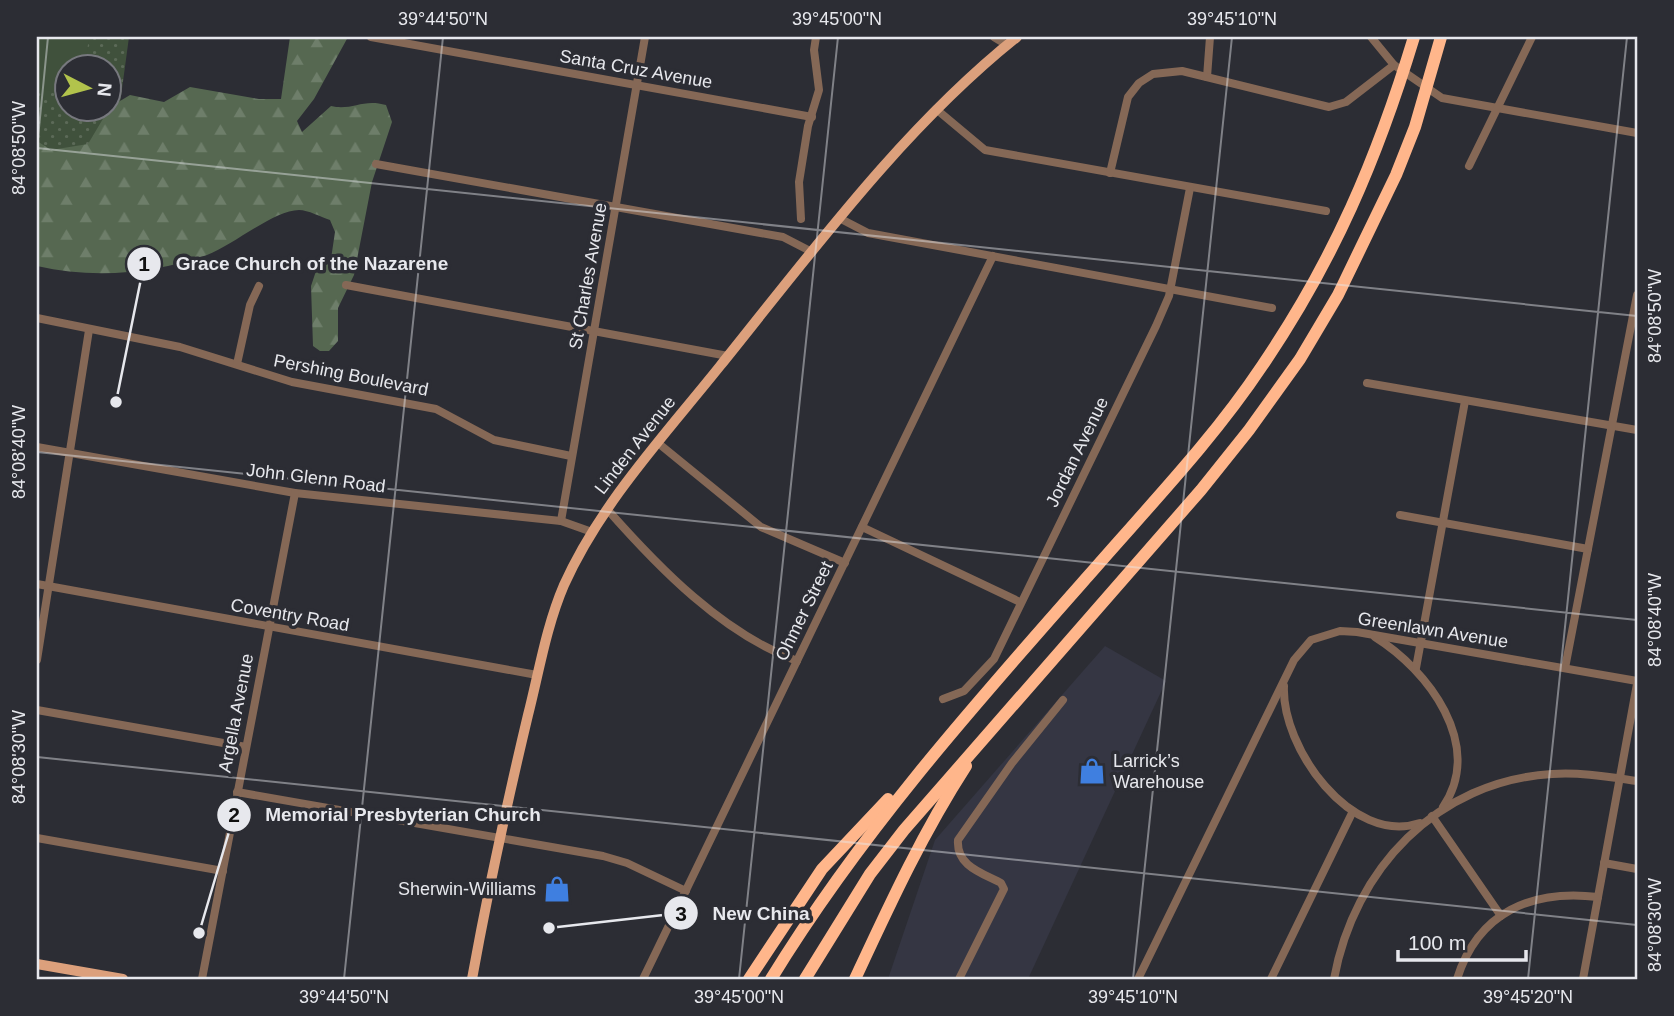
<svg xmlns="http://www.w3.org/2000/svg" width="1674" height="1016" font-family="Arial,sans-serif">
  <defs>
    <pattern id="green-dots" width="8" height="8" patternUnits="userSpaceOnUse" patternTransform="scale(1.75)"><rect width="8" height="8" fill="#40513c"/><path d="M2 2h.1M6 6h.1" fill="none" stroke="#5c6a58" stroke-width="1.8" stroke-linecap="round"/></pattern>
    <pattern id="forest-firs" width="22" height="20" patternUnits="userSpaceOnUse" patternTransform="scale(1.75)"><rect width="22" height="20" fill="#566851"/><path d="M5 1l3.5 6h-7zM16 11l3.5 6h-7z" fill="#6e7e6a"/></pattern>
  </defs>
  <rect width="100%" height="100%" fill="#2c2d34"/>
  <polygon fill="#353643" points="1105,646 1166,681 1028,979 888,979 935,840"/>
  <path fill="url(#green-dots)" fill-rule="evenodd" d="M37,37h92l-15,111 -77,108zM66,66h42v42h-42z"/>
  <path fill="url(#forest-firs)" d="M290,37h58l-34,62 -17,22 5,11 29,-26c21,5 32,-8 55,-1l6,17 -20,60 -18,93 -16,33v33l-9,10h-9l-7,-5 -2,-60 6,-18 14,-9 4,-27 -5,-12c-9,-3 -22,-10 -31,-10 -25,0 -67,36 -92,45 -55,19 -113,24 -170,11v-125l14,9 37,-6 22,-37 20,-12 34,7 26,-15 69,12h22z"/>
  <polygon fill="#40513c" points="37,37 89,37 85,66 66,66 66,93 37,89"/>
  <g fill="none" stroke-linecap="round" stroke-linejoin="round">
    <g stroke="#856856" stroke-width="8">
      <polyline points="371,37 812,117"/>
      <polyline points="994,37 1007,45"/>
      <polyline points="1371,37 1394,65 1442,98 1637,133"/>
      <polyline points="1207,77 1210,37"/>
      <polyline points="936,109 985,150 1326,211"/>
      <polyline points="376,164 783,237 812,252"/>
      <polyline points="1469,166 1532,37"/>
      <polyline points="1110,173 1128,97 1139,83 1153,74 1182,71 1329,107 1346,102 1394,65"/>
      <polyline points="801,219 799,182 808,126 819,90 814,50 816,37"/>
      <polyline points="841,219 868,233 1272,308"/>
      <polyline points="346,285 728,356"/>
      <polyline points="37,318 180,347 292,382 436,409 494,440 571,456"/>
      <polyline points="237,364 250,305 259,286"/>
      <polyline points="1367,383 1637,430"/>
      <polyline points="658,443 761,527 845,563"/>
      <polyline points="37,447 295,493 561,521 592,532"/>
      <path d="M607,509c52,59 115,124 190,152"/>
      <polyline points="1400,515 1588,549"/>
      <polyline points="561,521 645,37"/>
      <polyline points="862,527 1020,602"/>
      <polyline points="37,584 537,675"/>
      <path d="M1375,637c53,33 110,108 68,170"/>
      <polyline points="37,660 89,330"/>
      <polyline points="1416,668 1465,401"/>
      <polyline points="1565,668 1637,295"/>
      <path d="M1284,686c-3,61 67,160 136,137"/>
      <polyline points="943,699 964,691 994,659 1156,326 1169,296 1190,188"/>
      <polyline points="37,710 246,747"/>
      <polyline points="237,792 603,856 627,863 686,891"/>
      <polyline points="1432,816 1501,916"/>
      <polyline points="37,838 223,871"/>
      <polyline points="1604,863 1637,869"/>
      <polyline points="202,979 295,493"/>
      <polyline points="643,979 993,256"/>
      <path d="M959,979l45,-90 -3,-6c-19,-10 -45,-17 -43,-43l54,-77 51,-63"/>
      <polyline points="1138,979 1294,660 1311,640 1340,631 1357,632 1637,681"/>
      <polyline points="1271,979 1353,811"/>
      <path d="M1334,979c20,-110 103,-198 218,-205 29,-2 57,3 85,7"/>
      <path d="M1457,979c21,-67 75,-90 141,-82"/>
      <polyline points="1583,979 1637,684"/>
    </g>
    <g stroke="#dca07c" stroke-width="10">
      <polyline points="37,964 123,979"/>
      <path d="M472,979c16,-88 35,-176 56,-264 11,-43 18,-88 36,-130 37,-82 100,-149 156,-219 91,-113 184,-239 297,-329"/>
    </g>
    <g stroke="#ffb68b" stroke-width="12">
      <polyline points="749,979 822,869 888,799"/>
      <path d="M771,979c90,-147 204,-275 318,-404 59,-68 123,-134 173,-209 72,-106 115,-207 152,-329"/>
      <polyline points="805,979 870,874 904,830 1201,490 1249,430 1300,359 1338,295 1396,175 1415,127 1441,37"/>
      <path d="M855,979c34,-73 67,-145 111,-213"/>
    </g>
  </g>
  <path fill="none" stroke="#e7e8ed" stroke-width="2" stroke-opacity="0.45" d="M37,148l1600,168M37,148l11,-111M37,452l1600,168M37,757l1600,168M344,979l99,-942M739,979l99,-942M1133,979l99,-942M1528,979l99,-942"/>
  <defs>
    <g id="shop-bare" transform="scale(2.1)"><path d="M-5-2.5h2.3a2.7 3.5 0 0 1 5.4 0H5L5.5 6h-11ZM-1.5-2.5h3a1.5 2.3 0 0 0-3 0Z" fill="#3f7fe0" stroke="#2c2d34" stroke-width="2.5" paint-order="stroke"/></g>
  </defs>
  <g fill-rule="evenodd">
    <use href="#shop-bare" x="1092" y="771"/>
    <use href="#shop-bare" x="557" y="889"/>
  </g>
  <g text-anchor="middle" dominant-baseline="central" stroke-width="7" stroke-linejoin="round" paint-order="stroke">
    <g font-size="18" fill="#e7e8ed" stroke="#2c2d34">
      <text transform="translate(636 69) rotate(10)">Santa Cruz Avenue</text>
      <text transform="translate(588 276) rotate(-80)">St Charles Avenue</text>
      <text transform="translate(351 375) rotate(11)">Pershing Boulevard</text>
      <text transform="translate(635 445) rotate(-52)">Linden Avenue</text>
      <text transform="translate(1077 452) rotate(-64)">Jordan Avenue</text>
      <text transform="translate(316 478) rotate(7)">John Glenn Road</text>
      <text transform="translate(804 611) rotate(-64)">Ohmer Street</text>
      <text transform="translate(290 615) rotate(10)">Coventry Road</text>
      <text transform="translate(1433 630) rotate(9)">Greenlawn Avenue</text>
      <text transform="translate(236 713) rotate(-79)">Argella Avenue</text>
    </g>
    <g font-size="18" fill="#e7e8ed" stroke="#2c2d34" text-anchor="start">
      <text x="1113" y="761">Larrick’s<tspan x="1113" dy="21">Warehouse</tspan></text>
      <text x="536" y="889" text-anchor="end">Sherwin-Williams</text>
    </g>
  </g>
  <path fill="none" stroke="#e7e8ed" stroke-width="2.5" d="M116 402L144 264M199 933L234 815M549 928L681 913"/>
  <g fill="#e7e8ed" stroke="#2c2d34" stroke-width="2.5">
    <circle cx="116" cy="402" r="7"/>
    <circle cx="199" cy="933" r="7"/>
    <circle cx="549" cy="928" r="7"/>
    <circle cx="144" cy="264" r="18"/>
    <circle cx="234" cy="815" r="18"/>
    <circle cx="681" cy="913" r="18"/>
  </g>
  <g font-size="21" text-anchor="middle" font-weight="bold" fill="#111">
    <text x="144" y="271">1</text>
    <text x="234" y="822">2</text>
    <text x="681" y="921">3</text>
  </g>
  <g font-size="19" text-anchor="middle" font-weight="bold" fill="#e7e8ed" stroke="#2c2d34" stroke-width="7" stroke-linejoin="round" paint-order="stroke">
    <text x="312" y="270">Grace Church of the Nazarene</text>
    <text x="403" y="821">Memorial Presbyterian Church</text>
    <text x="761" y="920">New China</text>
  </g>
  <rect width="1674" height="1016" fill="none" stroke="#2c2d34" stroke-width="77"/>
  <g transform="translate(88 88) rotate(96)"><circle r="33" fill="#2c2d34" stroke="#77787e" stroke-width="2"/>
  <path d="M0-5L12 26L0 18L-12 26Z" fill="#b2c34c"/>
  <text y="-10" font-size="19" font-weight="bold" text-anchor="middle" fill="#e7e8ed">N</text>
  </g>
  <path d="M1398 950v10h128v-10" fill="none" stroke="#e7e8ed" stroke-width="3.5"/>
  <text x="1408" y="950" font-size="21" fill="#e7e8ed" stroke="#2c2d34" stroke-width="5" paint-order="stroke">100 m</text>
  <rect x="38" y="38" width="1598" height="940" fill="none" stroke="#e7e8ed" stroke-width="2.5"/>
  <g font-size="18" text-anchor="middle" fill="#e7e8ed">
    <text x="443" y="25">39°44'50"N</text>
    <text x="837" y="25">39°45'00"N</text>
    <text x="1232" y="25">39°45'10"N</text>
    <text transform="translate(19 148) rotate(-90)" y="6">84°08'50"W</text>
    <text transform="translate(1655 316) rotate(-90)" y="6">84°08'50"W</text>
    <text transform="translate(19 452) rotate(-90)" y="6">84°08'40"W</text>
    <text transform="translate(1655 620) rotate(-90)" y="6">84°08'40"W</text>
    <text transform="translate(19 757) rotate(-90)" y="6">84°08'30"W</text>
    <text transform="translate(1655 925) rotate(-90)" y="6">84°08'30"W</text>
    <text x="344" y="1003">39°44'50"N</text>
    <text x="739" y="1003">39°45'00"N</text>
    <text x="1133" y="1003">39°45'10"N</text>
    <text x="1528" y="1003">39°45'20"N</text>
  </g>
</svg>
